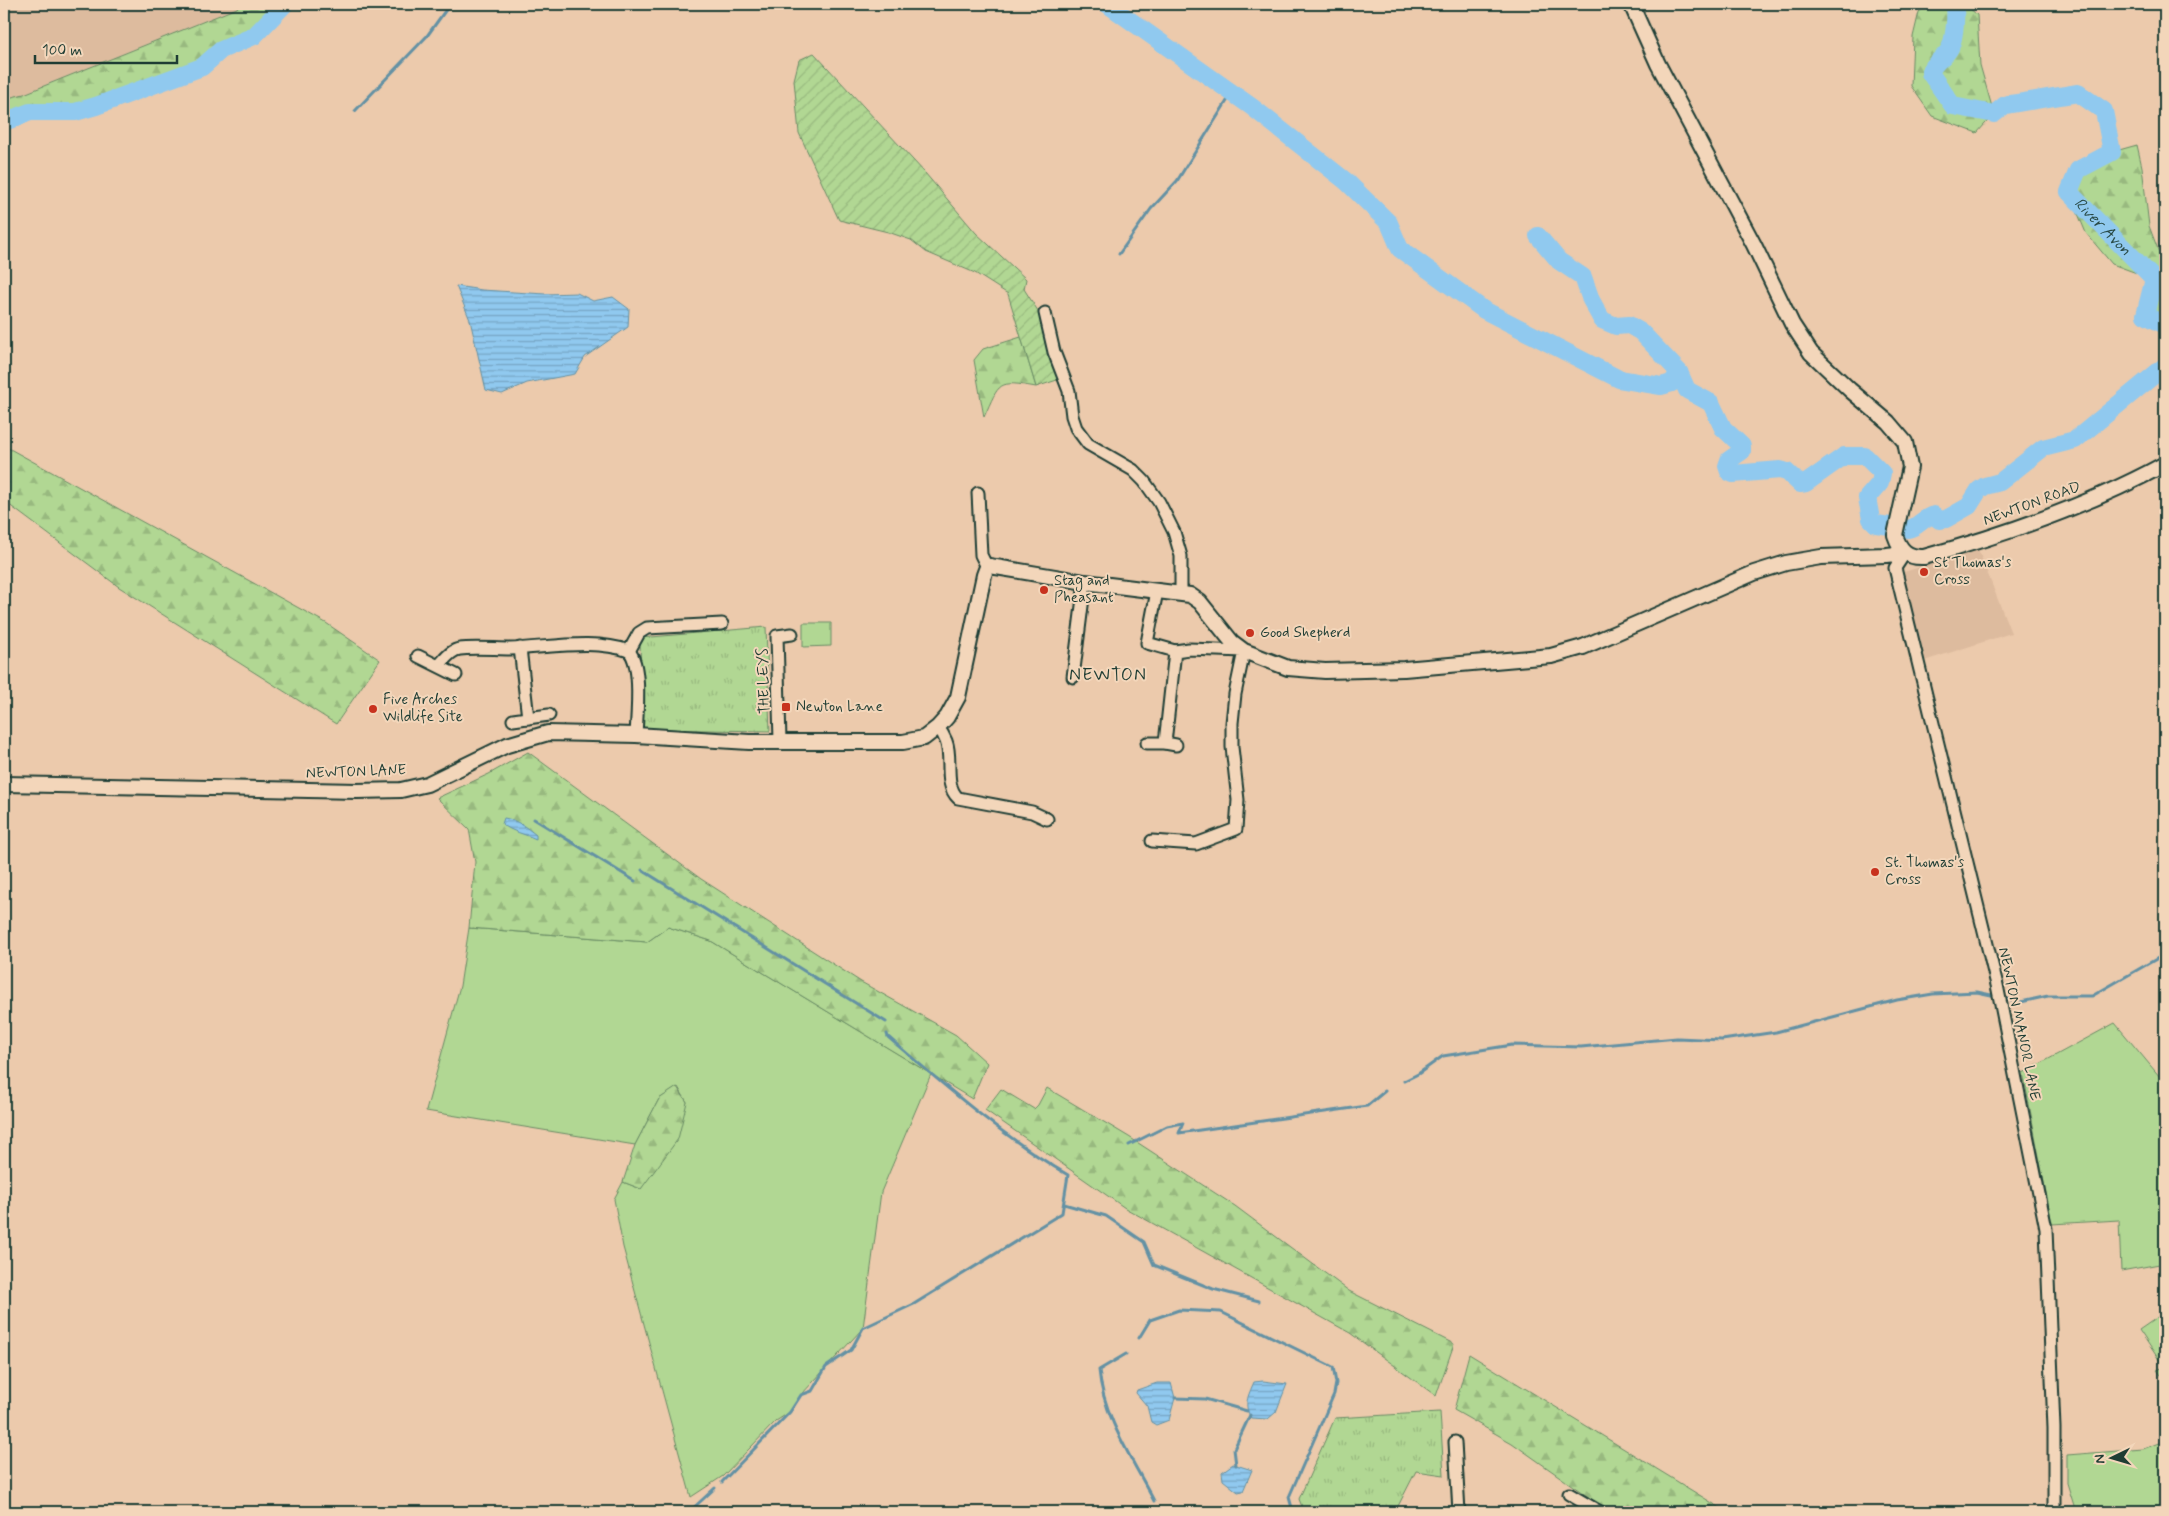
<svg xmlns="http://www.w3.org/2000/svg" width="2169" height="1516" font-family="Mynerve,sans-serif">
  <defs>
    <pattern id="forest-firs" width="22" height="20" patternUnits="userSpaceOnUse" patternTransform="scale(1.25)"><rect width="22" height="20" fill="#b1d793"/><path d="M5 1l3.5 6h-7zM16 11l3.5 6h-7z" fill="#98b97f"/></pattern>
    <pattern id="park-tufts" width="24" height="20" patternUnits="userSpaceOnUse" patternTransform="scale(1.25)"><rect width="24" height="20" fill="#b1d793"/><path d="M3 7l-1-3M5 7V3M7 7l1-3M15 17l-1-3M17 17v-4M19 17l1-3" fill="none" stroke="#98b97f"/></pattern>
    <pattern id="garden-furrows" width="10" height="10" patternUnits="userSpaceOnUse" patternTransform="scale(1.25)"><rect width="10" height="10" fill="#b1d793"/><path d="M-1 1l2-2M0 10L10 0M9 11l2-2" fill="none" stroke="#98b97f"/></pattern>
    <pattern id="water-rules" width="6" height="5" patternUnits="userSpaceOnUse" patternTransform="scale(1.25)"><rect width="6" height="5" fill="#90c9ef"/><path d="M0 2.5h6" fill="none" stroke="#75a4c2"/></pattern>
  </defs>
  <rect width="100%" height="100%" fill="#eccaac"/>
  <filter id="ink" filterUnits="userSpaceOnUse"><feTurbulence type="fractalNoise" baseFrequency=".02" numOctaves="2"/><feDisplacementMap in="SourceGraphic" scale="10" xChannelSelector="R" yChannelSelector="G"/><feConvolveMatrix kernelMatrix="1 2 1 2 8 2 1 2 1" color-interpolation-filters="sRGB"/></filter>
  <g filter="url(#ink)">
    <g fill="#ddbb9e">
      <polygon points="4,4 240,4 237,8 24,94 4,99"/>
      <polygon points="1978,549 2011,633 1924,661 1903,581 1904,572"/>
    </g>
    <g fill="#b1d793" stroke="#688a64">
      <polygon points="803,623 831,623 831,646 803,647"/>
      <polygon points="668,927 711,941 931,1074 881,1192 863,1328 801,1395 790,1412 776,1421 723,1476 691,1497 623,1247 614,1199 623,1182 641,1189 687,1102 678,1087 659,1099 635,1145 426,1111 460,986 469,928 647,942"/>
      <polygon points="2115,1023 2165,1083 2165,1263 2121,1271 2119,1220 2052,1224 2023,1073"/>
      <polygon points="2165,1312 2165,1380 2157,1370 2164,1367 2139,1330"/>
      <polygon points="2164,1441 2165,1512 2076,1512 2067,1483 2067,1455 2143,1449"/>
    </g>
    <g fill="url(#forest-firs)" stroke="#688a64">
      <polygon points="240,4 285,4 254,36 221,50 202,67 75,112 30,112 4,122 4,99 24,94 237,8"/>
      <polygon points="1928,4 1965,4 1977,15 1980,65 1994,114 1977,133 1932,116 1911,86 1913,37 1919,12"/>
      <polygon points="2137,145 2142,167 2149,226 2165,268 2165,325 2145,315 2153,279 2112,264 2086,233 2069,192 2078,170 2112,152"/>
      <path d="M1021,337l15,50c-39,-7 -36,-5 -52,30l-10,-57 9,-11z"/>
      <polygon points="4,447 10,449 326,623 380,660 336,724 119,587 4,501"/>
      <polygon points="528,752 701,879 861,982 956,1035 987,1063 972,1099 711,941 668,927 647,942 469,928 475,862 469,829 437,798 489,774"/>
      <polygon points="677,1087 687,1102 678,1139 641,1189 623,1182 635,1145 659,1099"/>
      <polygon points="1047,1088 1129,1137 1235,1206 1349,1291 1454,1344 1436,1396 1350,1333 1125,1208 985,1110 1001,1089 1034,1109 1038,1105"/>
      <polygon points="1469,1354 1727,1512 1616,1512 1597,1503 1512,1443 1454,1410"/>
    </g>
    <g fill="url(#park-tufts)" stroke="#688a64">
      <polygon points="766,627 770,731 642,729 640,638"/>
      <polygon points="1440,1412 1444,1475 1416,1471 1395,1512 1304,1512 1299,1499 1335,1418"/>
    </g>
    <polygon fill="url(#garden-furrows)" stroke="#688a64" points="814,53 925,173 976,233 1026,279 1024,289 1038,311 1060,379 1036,387 1008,294 975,273 926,252 911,240 888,232 839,220 799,133 794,80 799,60"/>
    <g fill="url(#water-rules)" stroke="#6391a4">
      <polygon points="456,286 482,290 545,294 577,293 593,301 613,297 629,309 628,327 585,357 575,374 527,383 502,394 486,390 470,320"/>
      <path d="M504,818c13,2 22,9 32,17v4c-11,-5 -24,-7 -34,-15z"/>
      <path d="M1263,1381l24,3 -11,28 -8,7 -17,-1c-8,-13 -3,-22 3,-36z"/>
      <polygon points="1157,1383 1171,1383 1175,1398 1169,1420 1156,1425 1151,1422 1147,1406 1136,1393 1137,1390"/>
      <polygon points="1233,1464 1252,1470 1243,1491 1238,1492 1223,1480 1222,1472"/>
    </g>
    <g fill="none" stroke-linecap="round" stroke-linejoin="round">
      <g stroke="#6391a4" stroke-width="3">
        <polyline points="355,111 427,36 450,4"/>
        <polyline points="1119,254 1151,209 1177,181 1232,93"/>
        <polyline points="534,819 635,881"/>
        <polyline points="642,870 886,1022"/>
        <polyline points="2002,998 2021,1002 2048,996 2092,996 2165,954"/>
        <polyline points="1404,1081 1418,1074 1443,1056 1512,1045 1581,1047 1677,1038 1722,1040 1776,1032 1897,1000 1933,994 1977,992 1996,996"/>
        <polyline points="1129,1145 1167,1126 1183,1123 1179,1133 1367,1106 1385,1091"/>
        <polyline points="1064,1204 1106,1216 1144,1242 1154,1265 1213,1289 1259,1301"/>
        <polyline points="1139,1338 1150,1320 1179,1310 1221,1312 1333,1367 1336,1383 1334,1394 1289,1497 1293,1512"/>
        <path d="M1126,1354l-27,16c4,47 34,90 55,131"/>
        <polyline points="1175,1398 1205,1399 1247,1411"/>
        <polyline points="1236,1465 1234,1449 1250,1415"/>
        <path d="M722,1482l68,-70 11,-17 11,-4 14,-24 25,-17 12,-22 51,-24 148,-91 6,-38c-65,-38 -123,-89 -180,-138l-1,-3"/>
        <polyline points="689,1512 715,1488"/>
      </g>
      <g stroke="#90c9ef" stroke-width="18">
        <polyline points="1107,4 1252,107 1347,182 1389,223 1400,249 1484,310 1619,379 1661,386 1672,383 1679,372 1687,390 1711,403 1723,428 1742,446 1742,451 1729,460 1727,466 1729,472 1733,474 1780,470 1787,472 1800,484 1806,483 1844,456 1865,456 1882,473 1880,483 1867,498 1871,519 1876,524 1890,526"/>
        <path id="s1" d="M1955,4c1,13 0,32 -5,44 -5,10 -16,13 -20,25l23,33 41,8 11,-9 73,-12 26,18 8,41 -34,18 -9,22 85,87 -9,36 20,10"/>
        <polyline points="4,122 30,112 75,112 96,106 202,67 221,50 254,36 285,4"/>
        <polyline points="1538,236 1559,261 1583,277 1591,300 1602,320 1616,326 1629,325 1641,332 1679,372"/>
        <path d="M1908,529c10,-1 15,-12 26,-14l5,5 7,-1 23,-13 10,-16 6,-4 15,-4 43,-34 32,-8 90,-74"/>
      </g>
      <g stroke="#1f3d34" stroke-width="15">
        <g id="minor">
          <polyline points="1045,313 1054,352 1069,391 1072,416 1076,428 1088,444 1133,470 1144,481 1159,502 1174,532 1181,556 1181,593"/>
          <polyline points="978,493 981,555 987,567"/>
          <polyline points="1905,553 1895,568 1997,985 2046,1229 2054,1428 2054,1512"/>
          <polyline points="520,648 528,718"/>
          <polyline points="629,651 639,633 647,628 722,624"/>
          <path d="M629,651c13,15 8,63 7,84"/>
          <polyline points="418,656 456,675"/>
          <path d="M439,665c6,-6 12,-15 21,-16 12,-2 36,0 50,0 37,-1 84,-11 119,2"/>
          <polyline points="1073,677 1085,582"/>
          <polyline points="513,720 549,715"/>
          <path d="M938,727c3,4 6,9 8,14 7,17 -3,43 12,57l74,14 15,7"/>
          <polyline points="780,741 777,636 792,634"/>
          <polyline points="1147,743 1165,743 1176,745"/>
          <polyline points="1165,743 1175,651"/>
          <polyline points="1152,841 1196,844 1236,829 1238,800 1232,747 1232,723 1235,694 1244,651 1189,649 1175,651 1147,643 1157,591"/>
          <polyline points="1455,1442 1459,1512"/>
          <polyline points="1569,1494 1600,1512"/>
        </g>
      </g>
      <g stroke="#1f3d34" stroke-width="18">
        <g id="tertiary">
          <path d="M1631,4l27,60 96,181 38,79 19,29 39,37 38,32 17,20 5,25 -15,68c5,15 12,23 29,22 83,-23 166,-52 241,-93"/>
          <polyline points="4,784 357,791 401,790 427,784 507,745 548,733 636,735 749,742 903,742 924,738 938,727 947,717 958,697 984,575 987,567 990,566 1085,582 1190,595 1200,602 1232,642 1244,651 1288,668 1325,671 1404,669 1551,656 1583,647 1754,573 1786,563 1821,557 1887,555 1905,553"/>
        </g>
      </g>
      <use href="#minor" stroke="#f3d6ba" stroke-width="11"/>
      <use href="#tertiary" stroke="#f3d6ba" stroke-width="14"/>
    </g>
  </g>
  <g fill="#c8321e" stroke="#f3d6ba" stroke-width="2">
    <circle cx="1924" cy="572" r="5"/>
    <circle cx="1044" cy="590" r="5"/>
    <circle cx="1250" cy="633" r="5"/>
    <rect x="781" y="702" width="10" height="10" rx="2.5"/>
    <circle cx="373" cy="709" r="5"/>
    <circle cx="1875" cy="872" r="5"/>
  </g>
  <g text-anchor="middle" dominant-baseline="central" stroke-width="4" stroke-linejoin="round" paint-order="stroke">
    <g font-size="15" fill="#1f3d34" stroke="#f3d6ba">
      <text transform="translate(2032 504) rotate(-20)">NEWTON ROAD</text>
      <text transform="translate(764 681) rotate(-92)">THE LEYS</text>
      <text transform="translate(356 772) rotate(-2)">NEWTON LANE</text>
      <text transform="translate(2019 1024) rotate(78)">NEWTON MANOR LANE</text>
    </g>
    <g font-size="15" fill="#1f3d34" stroke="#f3d6ba" text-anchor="start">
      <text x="1934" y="563">St Thomas's<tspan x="1934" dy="17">Cross</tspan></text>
      <text x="1054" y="581">Stag and<tspan x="1054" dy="17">Pheasant</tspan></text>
      <text x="1260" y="633">Good Shepherd</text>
      <text x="383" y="700">Five Arches<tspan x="383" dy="17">Wildlife Site</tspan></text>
      <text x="796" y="707">Newton Lane</text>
      <text x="1885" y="863">St. Thomas's<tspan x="1885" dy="17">Cross</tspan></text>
    </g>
    <g font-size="16" font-style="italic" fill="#2a4b47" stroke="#f3d6ba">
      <text stroke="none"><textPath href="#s1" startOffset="431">River Avon</textPath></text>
    </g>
    <g font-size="18" letter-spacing="1" fill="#1f3d34" stroke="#f3d6ba">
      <text x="1108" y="675">NEWTON</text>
    </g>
  </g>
  <rect width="2169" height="1516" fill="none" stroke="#f3d6ba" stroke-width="20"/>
  <rect x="10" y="10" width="2149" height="1496" fill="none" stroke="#1f3d34" stroke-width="2" filter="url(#ink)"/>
  <g transform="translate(2112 1458) rotate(265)" stroke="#f3d6ba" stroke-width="4" paint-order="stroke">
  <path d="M0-4L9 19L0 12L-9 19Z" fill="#1f3d34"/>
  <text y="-8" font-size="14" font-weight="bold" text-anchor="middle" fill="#1f3d34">N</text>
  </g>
  <path d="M35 55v8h142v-8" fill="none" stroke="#1f3d34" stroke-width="2.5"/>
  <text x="42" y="55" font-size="15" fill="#1f3d34" stroke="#f3d6ba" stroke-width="4" paint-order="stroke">100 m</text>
</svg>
